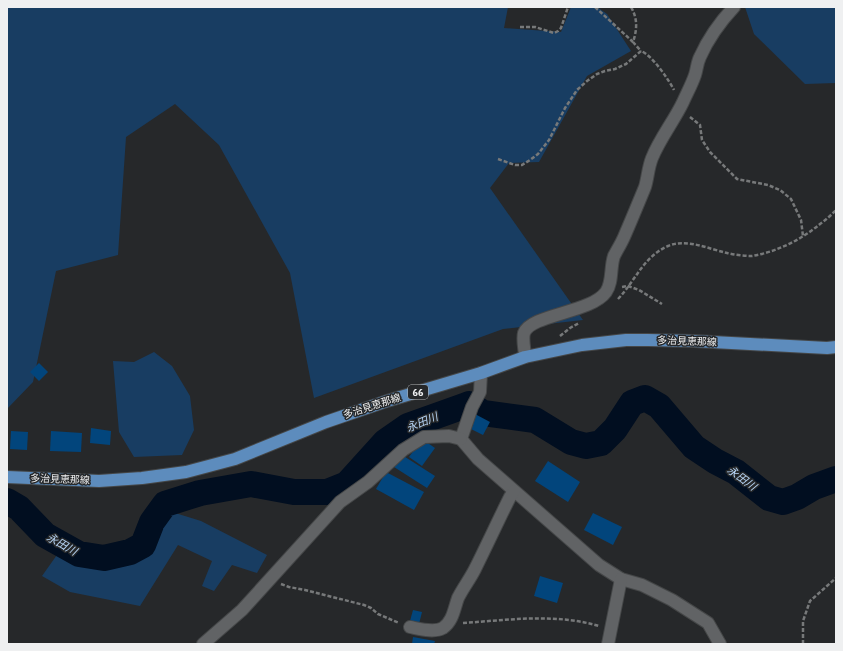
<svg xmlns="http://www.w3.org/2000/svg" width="843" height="651" font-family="'IBM Plex Sans','Noto Sans JP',sans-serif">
  <rect width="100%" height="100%" fill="#26282a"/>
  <g fill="#183d62">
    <polygon points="7,7 508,7 504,28 561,32 571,7 597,7 607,14 631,51 587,76 539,162 509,163 490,188 583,320 503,329 314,398 290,273 219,145 175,104 126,137 118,255 56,271 33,382 7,409"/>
    <polygon points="745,7 836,7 836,83 805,84 754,34"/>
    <polygon points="154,352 172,366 190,396 194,430 182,455 134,457 119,432 113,361 134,362"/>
    <polygon points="172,512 201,521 267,555 257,573 232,565 214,591 202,586 212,561 178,545 140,606 70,592 42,576 59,552 79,560 104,566 127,561 150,549"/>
  </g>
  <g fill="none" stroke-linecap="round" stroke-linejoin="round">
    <polyline stroke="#010e20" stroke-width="26" points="7,501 19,508 45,535 79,554 104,558 130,552 143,545 152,522 165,504 200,493 251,484 294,492 327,492 347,484 385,442 408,426 464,406 469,404 483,413 535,420 571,442 586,446 601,443 615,429 632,403 645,398 659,406 694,447 715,461 736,472 769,498 783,502 797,497 814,487 836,479"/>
  </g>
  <g fill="#02457c">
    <polygon points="39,363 48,372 39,381 30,372"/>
    <polygon points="475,414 490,422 483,435 467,427"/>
    <polygon points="91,428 111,431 110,445 90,443"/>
    <polygon points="11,431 28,432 27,450 10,449"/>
    <polygon points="51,431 82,433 81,452 50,451"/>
    <polygon points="422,439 435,448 422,466 409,457"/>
    <polygon points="402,455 435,476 427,488 394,467"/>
    <polygon points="548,461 580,482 568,502 535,481"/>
    <polygon points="386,472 424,492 414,510 376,489"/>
    <polygon points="593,513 622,527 613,545 584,530"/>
    <polygon points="540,576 563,583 557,603 534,596"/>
    <polygon points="413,610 422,612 419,624 410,621"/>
    <polygon points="413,637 435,641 434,644 412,644"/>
  </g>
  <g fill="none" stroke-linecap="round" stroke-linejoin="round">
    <g stroke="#454748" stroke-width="14">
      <g id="street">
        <path d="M525,357c0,-7 -3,-17 -1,-24 7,-19 67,-20 82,-41 7,-10 4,-25 8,-36 3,-6 7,-12 10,-19 7,-16 14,-33 21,-50 3,-10 3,-19 7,-29 8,-20 22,-37 31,-56 4,-9 9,-18 12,-27 2,-6 2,-12 5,-18 8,-18 20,-35 34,-50"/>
        <polyline points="481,373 480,392 472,407 461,439 478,459 599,565 621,579 642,585 672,600 708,623 720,644"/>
        <path d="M410,627c10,2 24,6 33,1 10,-7 11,-19 15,-30 5,-10 12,-19 17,-29 12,-24 23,-48 35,-72l4,-6"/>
        <polyline points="203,644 242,610 340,502 368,482 403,450 424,437 449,436 461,439"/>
        <polyline points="608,644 621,579"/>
      </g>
    </g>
    <g stroke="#454748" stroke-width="14">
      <polyline id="primary" points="7,477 99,481 142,478 186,472 235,459 326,422 387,401 481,373 525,357 582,345 626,340 648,340 694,341 827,348 836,347"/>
    </g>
    <g stroke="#77797a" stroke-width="2.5" stroke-dasharray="4 2" stroke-linecap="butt">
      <polyline points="595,7 633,42"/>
      <path d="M631,7c7,12 6,23 2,35l8,9"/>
      <polyline points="520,27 535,27 554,33 558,31 561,28 568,7"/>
      <polyline points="690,117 700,125 702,140 710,152 737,179 768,185 780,190 791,199 801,220 803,236"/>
      <path d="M498,159l17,6h7l8,-5 8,-6 11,-14 16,-32 12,-18 10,-9 10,-7 8,-3 10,-2 11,-5 15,-13c11,4 28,29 33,39"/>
      <polyline points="622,287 628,286 639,290 662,304"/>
      <path d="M618,299c18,-19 25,-42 50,-53 18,-8 41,3 59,7 8,2 17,3 25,3 24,-4 49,-16 68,-32 6,-4 11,-9 16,-14"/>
      <polyline points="560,336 570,328 579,323"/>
      <polyline points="281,584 289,587 305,590 364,605 371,608 378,614 399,623"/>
      <path d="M463,623c45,-3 92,-10 136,3"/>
      <polyline points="803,644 803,621 810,601 836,578"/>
    </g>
    <use href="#street" stroke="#616365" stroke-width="12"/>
    <use href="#primary" stroke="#5d8cbd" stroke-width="12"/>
  </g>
  <g text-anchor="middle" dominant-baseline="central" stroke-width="3" stroke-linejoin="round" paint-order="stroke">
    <rect fill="#26282a" stroke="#b3b4b5" stroke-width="1" x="408" y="385" width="20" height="14" rx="3"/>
    <g font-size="9" font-weight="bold" fill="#eff0f1">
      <text x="418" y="392">66</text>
    </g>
    <g font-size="10" fill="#eff0f1" stroke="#26282a">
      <text transform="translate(687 341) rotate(2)">多治見恵那線</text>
      <text transform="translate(372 406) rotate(-18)">多治見恵那線</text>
      <text transform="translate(60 479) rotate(2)">多治見恵那線</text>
    </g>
    <g font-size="11" font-style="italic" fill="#b8d6f7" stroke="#26282a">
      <text transform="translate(422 422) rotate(-22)">永田川</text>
      <text transform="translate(742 478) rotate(36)">永田川</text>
      <text transform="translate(62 544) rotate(29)">永田川</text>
    </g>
  </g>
  <rect width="843" height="651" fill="none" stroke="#eff0f1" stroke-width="16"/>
</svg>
